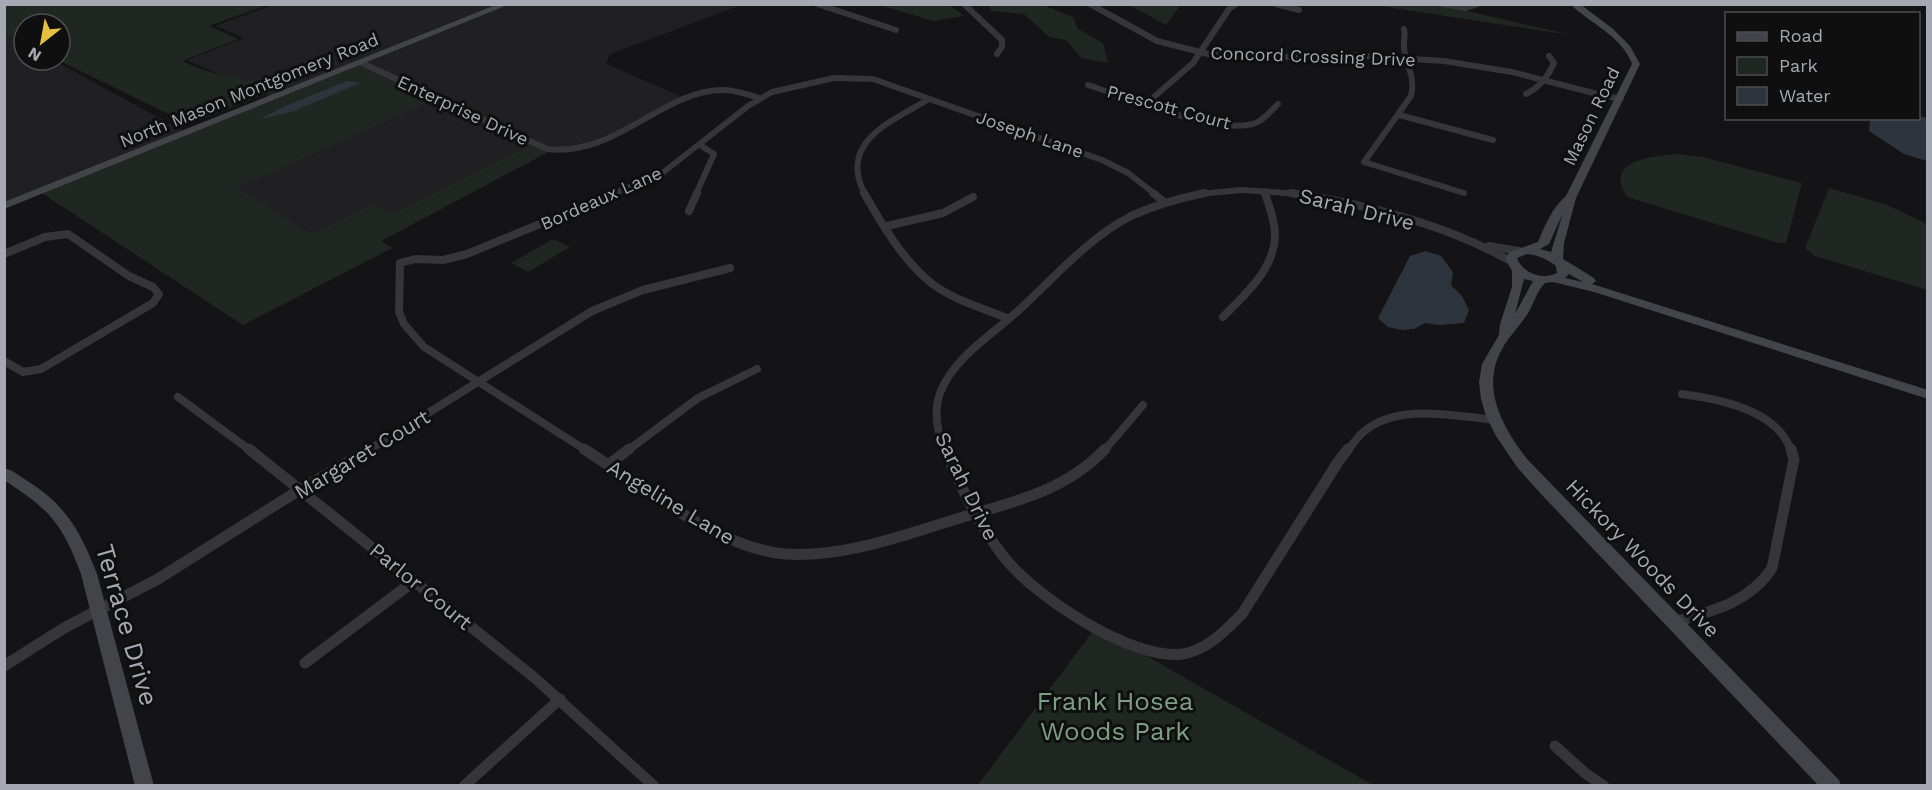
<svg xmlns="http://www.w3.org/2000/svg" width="1932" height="790" font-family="'Work Sans',sans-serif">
  <rect width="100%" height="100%" fill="#141315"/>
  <polygon fill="#202022" points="273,5 741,5 610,54 606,64 685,98 587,148 566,152 552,150 381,241 392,248 243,325 41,192 5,206 4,35 24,45 24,60 53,60 187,133 273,97 187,60 244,38 215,26"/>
  <g fill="#202722">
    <path d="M4,5h263l-58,21 29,13 -56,22c34,17 72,20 109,23l-102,40 -131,-64h2v-36h-36v20l-19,-9z"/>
    <polygon points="880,5 949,5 964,16 933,21"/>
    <polygon points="988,5 1043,5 1073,17 1078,29 1103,43 1108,63 1081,58 1066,40 1049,37 1024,14 992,11"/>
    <polygon points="1129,5 1181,5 1166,25"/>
    <polygon points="1373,5 1441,5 1571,35"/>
    <polygon points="362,63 438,98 237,188 312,234 373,204 392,214 536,143 552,150 381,241 392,248 243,325 40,192"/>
    <path d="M1676,154l26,3 100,26 -16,60h-8l-151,-46c-2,-4 -5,-9 -6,-13 -5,-27 39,-28 55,-30z"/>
    <polygon points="1829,188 1885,204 1927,224 1927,290 1815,256 1805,248"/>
    <polygon points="553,239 570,247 528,272 511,263"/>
    <polygon points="1096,627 1373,785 977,786"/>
  </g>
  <g fill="#2e343d">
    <polygon points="347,81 360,83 294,111 260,119 283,107"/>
    <polygon points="1919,116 1927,118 1927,161 1904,154 1869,131 1870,119 1918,118"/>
    <polygon points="1426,251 1441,256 1453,272 1451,285 1462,296 1469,310 1464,323 1439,325 1425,323 1414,329 1402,330 1388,327 1378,318 1410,256"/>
  </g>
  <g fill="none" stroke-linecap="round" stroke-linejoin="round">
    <g stroke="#35353a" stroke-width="6">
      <polyline points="817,4 896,30"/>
      <polyline points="964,4 1002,40 1002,47 997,54"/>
      <polyline points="1090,4 1157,41 1208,54 1254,58 1349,55 1444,61 1512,72 1609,97 1621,98"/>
      <polyline points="1276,4 1299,10"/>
      <polyline points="1442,4 1466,8 1478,4"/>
      <path d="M1404,29c2,7 -1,12 0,19 2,19 12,28 7,48l-47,66 100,31"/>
      <path d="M362,63l185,86c70,8 115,-59 176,-59 12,0 24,4 36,8"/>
      <path d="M1088,85c39,13 127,49 165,39 10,-3 18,-13 25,-20"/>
      <path d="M1526,94c14,-7 22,-17 28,-31l-5,-7"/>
      <polyline points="1147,103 1193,63 1229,9 1236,4"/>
      <polyline points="1399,115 1493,140"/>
      <polyline points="1265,191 1266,194"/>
      <polyline points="612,194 661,174 748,106 772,92 834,78 873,79 1102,160 1128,173 1155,194"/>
      <polyline points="696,194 714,154 700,145"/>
      <path d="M865,194c-28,-52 27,-73 64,-95"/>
      <polyline points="1198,194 1242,190 1301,194"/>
    </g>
    <g stroke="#35353a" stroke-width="8">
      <path d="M864,193c17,30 39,67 66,89 22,18 53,26 79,37"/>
      <polyline points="1153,193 1164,202"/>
      <path d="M1291,193c72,10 157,32 221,69"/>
      <polyline points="689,211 697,193"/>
      <polyline points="887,226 943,213 973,197"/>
      <polyline points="1489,246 1519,251"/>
      <polyline points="4,254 45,237 68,234 129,276 153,287 159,294 153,303 41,369 23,372 4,361"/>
      <path d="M1223,317c22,-23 52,-48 52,-82 0,-15 -6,-29 -10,-42"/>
      <path d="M1682,394c37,5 96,16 109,57"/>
      <polyline points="178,397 251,451"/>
      <polyline points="367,451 592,311 643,290 730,268"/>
      <polyline points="587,451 424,347 404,324 399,312 400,263 415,259 443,260 467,254 615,193"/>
      <polyline points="627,451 698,398 757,369"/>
      <path d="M945,451c-8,-19 -12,-38 -5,-58 14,-36 52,-58 79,-83 35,-32 69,-72 112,-94 24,-11 49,-18 74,-23"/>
      <polyline points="1104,451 1143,405"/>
      <path d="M1347,451c5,-6 10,-13 15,-18 35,-31 92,-17 133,-13"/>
    </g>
    <g stroke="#35353a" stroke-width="11">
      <polyline points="249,449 536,679 654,786"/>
      <path d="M584,449c56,36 136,100 201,105 61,4 121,-20 178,-37 51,-15 104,-27 142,-68"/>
      <path d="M945,449c15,37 34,77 59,108 30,39 128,104 179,97 24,-4 42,-23 59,-40l96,-152 10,-13"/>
      <polyline points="608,465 629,449"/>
      <path d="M1674,622c38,-11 75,-19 98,-54l22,-109 -3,-10"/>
      <polyline points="305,663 414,581"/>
      <polyline points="4,666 64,628 158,579 301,489 370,449"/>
      <polyline points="1555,746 1585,773 1604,786"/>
      <polyline points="464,786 560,699"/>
    </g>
    <g fill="#43444a" fill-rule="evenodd">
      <polygon points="498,4 510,4 4,209 4,202"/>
      <path d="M1570,4h10l33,25 17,17 10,18 -64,134 -12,45 -1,16 31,19 2,3 -4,3 336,106v9l-334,-107 -41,-10 -8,1c-10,10 -12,25 -21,36 -7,10 -16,19 -22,30 -22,40 1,78 25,110l312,321 2,6h-22l-279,-293 -23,-26 -21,-31 -10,-20 -5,-17 -2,-17 3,-18 17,-29 1,-11 12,-37v-16l-7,-13 5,-6 28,-10c7,-17 14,-34 28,-46l66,-132c-10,-28 -41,-40 -62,-60zM1563,213l-12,39 -11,-3 9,-5zM1527,254c11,1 20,5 29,12l1,7c-14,7 -34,1 -40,-15zM1569,274l14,8 -18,-4zM1524,279l9,2 -18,33z"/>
      <path d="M4,468c9,2 17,9 25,14 38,24 52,51 68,92l57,212h-19l-54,-212c-19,-51 -31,-64 -77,-94z"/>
    </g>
  </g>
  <g text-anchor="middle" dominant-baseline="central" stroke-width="6" stroke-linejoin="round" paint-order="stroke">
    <g font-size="18" fill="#a6a9b4" stroke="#0f0f10">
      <text transform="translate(1313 56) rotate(2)">Concord Crossing Drive</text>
      <text transform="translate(249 90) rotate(-22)">North Mason Montgomery Road</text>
      <text transform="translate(1169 107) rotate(15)">Prescott Court</text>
      <text transform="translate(463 110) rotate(25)">Enterprise Drive</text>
      <text transform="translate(1591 116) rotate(-64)">Mason Road</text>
      <text transform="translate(1030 134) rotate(19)">Joseph Lane</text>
      <text transform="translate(601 198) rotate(-24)">Bordeaux Lane</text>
    </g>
    <g font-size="21" fill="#a6a9b4" stroke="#0f0f10">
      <text transform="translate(1357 209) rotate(14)">Sarah Drive</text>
      <text transform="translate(362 454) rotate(-31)">Margaret Court</text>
      <text transform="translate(967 486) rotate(64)">Sarah Drive</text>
      <text transform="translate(671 502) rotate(31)">Angeline Lane</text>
      <text transform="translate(1643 558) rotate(46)">Hickory Woods Drive</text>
      <text transform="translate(421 586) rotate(39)">Parlor Court</text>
    </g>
    <g font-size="26" fill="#a6a9b4" stroke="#0f0f10">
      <text transform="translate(127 625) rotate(74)">Terrace Drive</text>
    </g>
    <g font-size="26" fill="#7e9e84" stroke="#0f0f10">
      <text x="1115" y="701">Frank Hosea<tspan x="1115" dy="30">Woods Park</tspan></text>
    </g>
  </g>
  <rect width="1932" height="790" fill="none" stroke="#a6a9b4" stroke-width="12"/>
  <rect x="1725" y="12" width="195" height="108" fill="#0f0f10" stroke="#4b4d52" stroke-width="1.5"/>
  <rect x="1737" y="32" width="30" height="9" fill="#43444a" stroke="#4b4d52" stroke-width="1.5"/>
  <text x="1779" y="42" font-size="18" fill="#a6a9b4">Road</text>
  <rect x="1737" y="57" width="30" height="18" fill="#202722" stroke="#4b4d52" stroke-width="1.5"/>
  <text x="1779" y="72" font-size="18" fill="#a6a9b4">Park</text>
  <rect x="1737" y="87" width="30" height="18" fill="#2e343d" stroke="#4b4d52" stroke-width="1.5"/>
  <text x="1779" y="102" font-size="18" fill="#a6a9b4">Water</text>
  <g transform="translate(42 42) rotate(211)"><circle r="28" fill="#0f0f10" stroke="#4b4d52" stroke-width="1.5"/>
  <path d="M0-4.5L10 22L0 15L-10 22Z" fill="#e3c13d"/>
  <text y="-9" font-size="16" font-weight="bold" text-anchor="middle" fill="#a6a9b4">N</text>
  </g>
</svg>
